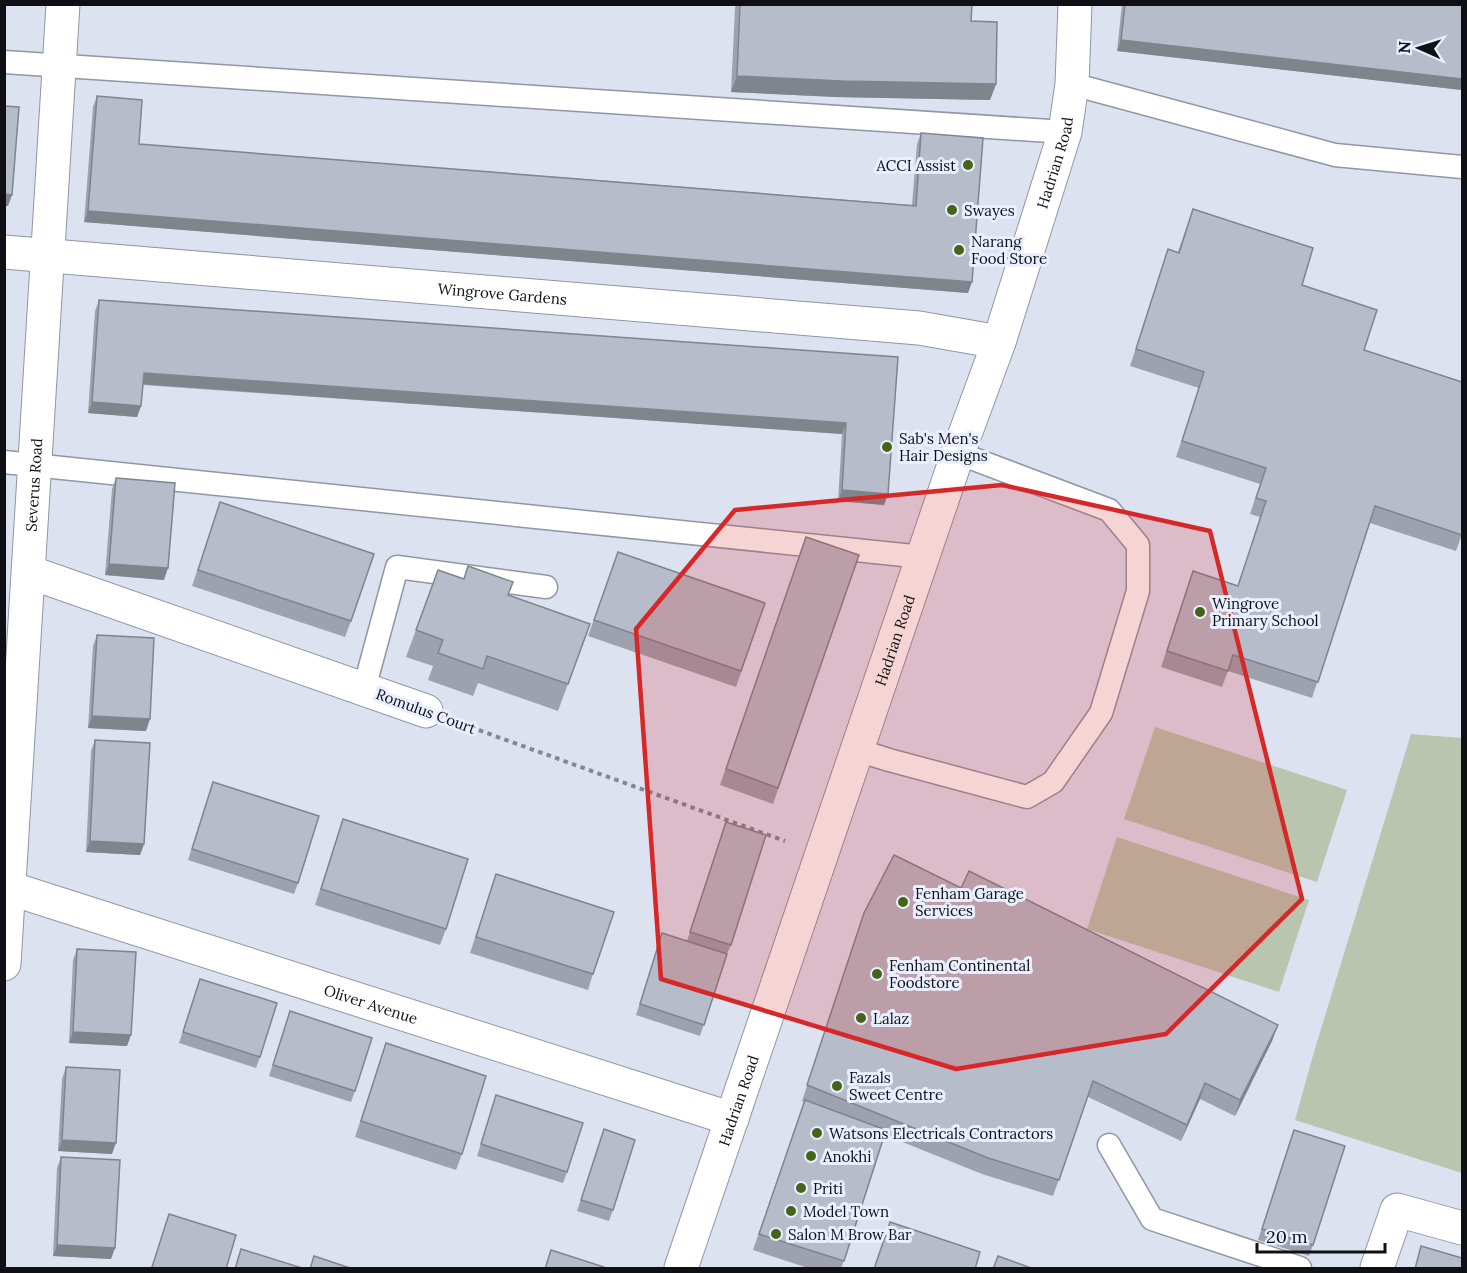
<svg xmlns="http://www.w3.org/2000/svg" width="1467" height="1273" font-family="Lora,serif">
  <rect width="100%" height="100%" fill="#dce2f0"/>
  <g fill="#bac5af">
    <polygon points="1155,727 1347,790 1317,882 1124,819"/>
    <polygon points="1411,734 1462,738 1462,1173 1295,1120 1314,1052"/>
    <polygon points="1117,837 1309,900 1279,992 1087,929"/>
  </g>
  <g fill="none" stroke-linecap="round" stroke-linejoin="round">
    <g stroke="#9096a3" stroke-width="25">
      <g id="service">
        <polyline points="4,62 1065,132"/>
        <polyline points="1072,84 1335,155 1462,167"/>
        <polyline points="4,462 923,557"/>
        <polyline points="364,689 397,567 546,587"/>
        <polyline points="857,750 889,760 1027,797 1053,782 1101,713 1138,591 1138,545 1109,510 958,453"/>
        <polyline points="1109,1145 1152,1219 1300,1268"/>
      </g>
    </g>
    <g stroke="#9096a3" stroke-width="35">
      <g id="minor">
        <path id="s1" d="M4,252l915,76 80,14"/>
        <polyline points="29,572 426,711"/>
        <path id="s2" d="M9,888l723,231"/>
        <path id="s3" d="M4,964l59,-960"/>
        <path id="s4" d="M681,1268l277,-815 41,-111 66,-210 7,-48 3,-80"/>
        <polyline points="1377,1268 1397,1210 1462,1228"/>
      </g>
    </g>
    <polyline stroke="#838791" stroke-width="4" stroke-dasharray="4.5 4.5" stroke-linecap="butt" points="462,724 785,841"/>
    <use href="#service" stroke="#fff" stroke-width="22"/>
    <use href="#minor" stroke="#fff" stroke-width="33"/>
  </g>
  <g fill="#9da2ae">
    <polygon points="736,4 972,4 971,21 996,84 990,100 836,97 731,92 735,8"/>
    <polygon points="1122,4 1462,4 1462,90 1117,51"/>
    <polygon points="97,96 139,144 912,205 917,144 921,133 968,293 84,222 93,107"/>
    <polygon points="1193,209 1302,285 1364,350 1462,534 1456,551 1370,523 1312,698 1228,671 1222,687 1161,667 1193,571 1238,586 1260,517 1250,514 1260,484 1176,457 1199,388 1130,366 1168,249 1178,252"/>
    <polygon points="99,300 898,357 888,494 884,505 838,501 842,434 143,385 141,406 137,417 88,413 95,311"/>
    <polygon points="116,478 164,580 105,575 112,489"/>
    <polygon points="220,502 351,621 345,637 192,586"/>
    <polygon points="806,537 859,555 773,804 720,785"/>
    <polygon points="618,552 765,603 736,687 588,636"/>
    <polygon points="468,566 509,595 590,624 558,711 478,683 473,696 428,680 433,666 406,657 438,570 464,579"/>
    <polygon points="97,635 146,731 88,728 93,646"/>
    <polygon points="95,740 144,844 140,855 86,852 91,751"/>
    <polygon points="213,782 298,883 294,894 188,860"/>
    <polygon points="343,819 446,929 440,945 315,905"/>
    <polygon points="722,833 731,945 726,956 700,1036 636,1015 662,933 687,941"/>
    <polygon points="496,874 593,974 588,990 470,953"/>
    <polygon points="961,888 1278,1025 1272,1041 1235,1116 1200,1099 1181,1141 1088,1097 1053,1196 982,1174 885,1135 841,1269 811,1269 753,1250 804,1102 802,1101 864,913"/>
    <polygon points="77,949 127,1046 69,1043 73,960"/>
    <polygon points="200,979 260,1057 256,1068 179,1043"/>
    <polygon points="290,1011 355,1091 351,1102 269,1076"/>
    <polygon points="386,1043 462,1154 456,1170 355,1137"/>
    <polygon points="66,1067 112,1154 58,1151 62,1079"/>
    <polygon points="496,1095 567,1172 563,1183 477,1156"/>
    <polygon points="600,1141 613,1210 609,1221 577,1211"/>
    <polygon points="1290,1141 1313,1245 1309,1256 1258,1240"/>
    <polygon points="61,1157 111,1259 53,1256 57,1168"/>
  </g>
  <g fill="#7f848d">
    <polygon points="1121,40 1462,79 1462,90 1117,51"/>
    <polygon points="737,76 996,84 990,100 836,97 731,92"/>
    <polygon points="4,194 12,195 8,206 4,206"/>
    <polygon points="88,211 972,282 968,293 84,222"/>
    <polygon points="144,373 846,423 842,434 139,384"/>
    <polygon points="92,402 141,406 137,417 88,413"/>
    <polygon points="842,490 888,494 884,505 838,501"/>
    <polygon points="109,564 168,568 164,580 105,575"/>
    <polygon points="92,716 150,719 146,731 88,728"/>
    <polygon points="90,841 144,844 140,855 86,852"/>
    <polygon points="1278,1025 1272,1041 1235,1116 1240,1100"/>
    <polygon points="73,1032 131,1035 127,1046 69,1043"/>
    <polygon points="1205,1083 1200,1099 1181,1141 1187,1125"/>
    <polygon points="62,1140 116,1143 112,1154 58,1151"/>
    <polygon points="57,1245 115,1248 111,1259 53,1256"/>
  </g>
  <g fill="#b6bcca" stroke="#7f848d" stroke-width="1.5">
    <polygon points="740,4 972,4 971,21 997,22 996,84 842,81 737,76"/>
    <polygon points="1125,4 1462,4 1462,79 1121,40"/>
    <polygon points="97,96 142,100 139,144 916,206 921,133 983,138 972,282 88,211"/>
    <polygon points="4,106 19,107 12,195 4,194"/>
    <polygon points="1193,209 1313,248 1302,285 1377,310 1364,350 1462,382 1462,535 1375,506 1318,682 1233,655 1228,671 1167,651 1193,571 1238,586 1266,501 1256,498 1266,468 1182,441 1204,372 1136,349 1168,249 1179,253"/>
    <polygon points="99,300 898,357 888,494 842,490 846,423 144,373 141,406 92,402"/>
    <polygon points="116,478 175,483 168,568 109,564"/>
    <polygon points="220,502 374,554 351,621 198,570"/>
    <polygon points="806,537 859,555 778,788 726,769"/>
    <polygon points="618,552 765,603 741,671 594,620"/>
    <polygon points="468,566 513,582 508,595 590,624 568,684 487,656 483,669 438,653 443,640 416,630 438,570 464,579"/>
    <polygon points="97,635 154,638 150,719 92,716"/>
    <polygon points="95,740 150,743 144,844 90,841"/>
    <polygon points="213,782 319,816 298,883 192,849"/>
    <polygon points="343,819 468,859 446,929 321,889"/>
    <polygon points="726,822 766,835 731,945 690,932"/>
    <polygon points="894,855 961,888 969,871 1278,1025 1240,1100 1205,1083 1187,1125 1093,1081 1059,1180 988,1158 807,1085 864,913"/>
    <polygon points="496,874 614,912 593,974 476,937"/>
    <polygon points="662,933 727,954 704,1025 640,1004"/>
    <polygon points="77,949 136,952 131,1035 73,1032"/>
    <polygon points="200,979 277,1003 260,1057 183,1032"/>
    <polygon points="290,1011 372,1038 355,1091 273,1065"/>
    <polygon points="386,1043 486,1076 462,1154 361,1121"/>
    <polygon points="66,1067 120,1070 116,1143 62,1140"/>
    <polygon points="496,1095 583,1123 567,1172 481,1144"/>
    <polygon points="805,1100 886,1130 844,1261 759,1234"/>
    <polygon points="604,1129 635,1140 613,1210 581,1200"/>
    <polygon points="1294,1130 1345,1146 1313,1245 1262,1229"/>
    <polygon points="61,1157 120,1160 115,1248 57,1245"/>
    <polygon points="169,1214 236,1235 226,1269 156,1269 152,1267"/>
    <polygon points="890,1222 980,1252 975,1269 874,1269"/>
    <polygon points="1421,1246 1462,1258 1462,1269 1415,1269"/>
    <polygon points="241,1249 302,1268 302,1269 235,1269"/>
    <polygon points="551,1250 604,1267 604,1269 545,1269"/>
    <polygon points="314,1256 353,1269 310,1269"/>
    <polygon points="998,1256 1034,1269 993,1269"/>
  </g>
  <path fill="#d62828" fill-opacity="0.2" stroke="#d62828" stroke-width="4.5" stroke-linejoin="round" d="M1002,485l208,46 92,368 -136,135 -210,35 -295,-90 -25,-350 99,-119z"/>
  <g fill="#466417" stroke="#e9effe" stroke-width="2">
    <circle cx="968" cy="165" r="6"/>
    <circle cx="952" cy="210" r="6"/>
    <circle cx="959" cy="250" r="6"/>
    <circle cx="887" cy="447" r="6"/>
    <circle cx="1200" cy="612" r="6"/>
    <circle cx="903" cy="902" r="6"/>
    <circle cx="877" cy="974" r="6"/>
    <circle cx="861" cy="1018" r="6"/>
    <circle cx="837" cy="1086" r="6"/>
    <circle cx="817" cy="1133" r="6"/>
    <circle cx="811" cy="1156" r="6"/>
    <circle cx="801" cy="1188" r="6"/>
    <circle cx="791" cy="1211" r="6"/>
    <circle cx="776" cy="1234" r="6"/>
  </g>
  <g text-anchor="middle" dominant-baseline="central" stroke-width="6" stroke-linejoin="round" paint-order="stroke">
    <g font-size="15" fill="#0e1015" stroke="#e9effe">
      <text stroke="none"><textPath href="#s4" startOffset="1167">Hadrian Road</textPath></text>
      <text stroke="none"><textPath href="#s1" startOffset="500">Wingrove Gardens</textPath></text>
      <text stroke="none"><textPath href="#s3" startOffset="480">Severus Road</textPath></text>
      <text stroke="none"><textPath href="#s4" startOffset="663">Hadrian Road</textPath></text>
      <text transform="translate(426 711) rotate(20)">Romulus Court</text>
      <text stroke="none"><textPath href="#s2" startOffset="380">Oliver Avenue</textPath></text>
      <text stroke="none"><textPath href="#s4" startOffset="177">Hadrian Road</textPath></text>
    </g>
    <g font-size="15" fill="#0e1015" stroke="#e9effe" text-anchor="start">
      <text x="956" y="165" text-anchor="end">ACCI Assist</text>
      <text x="964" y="210">Swayes</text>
      <text x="971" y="241">Narang<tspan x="971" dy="17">Food Store</tspan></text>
      <text x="899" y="438">Sab's Men's<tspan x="899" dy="17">Hair Designs</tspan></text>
      <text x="1212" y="603">Wingrove<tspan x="1212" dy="17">Primary School</tspan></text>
      <text x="915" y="893">Fenham Garage<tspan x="915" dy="17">Services</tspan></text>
      <text x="889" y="965">Fenham Continental<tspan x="889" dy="17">Foodstore</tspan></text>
      <text x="873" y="1018">Lalaz</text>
      <text x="849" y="1077">Fazals<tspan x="849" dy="17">Sweet Centre</tspan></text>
      <text x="829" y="1133">Watsons Electricals Contractors</text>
      <text x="823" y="1156">Anokhi</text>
      <text x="813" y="1188">Priti</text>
      <text x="803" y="1211">Model Town</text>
      <text x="788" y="1234">Salon M Brow Bar</text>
    </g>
  </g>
  <rect width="1467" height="1273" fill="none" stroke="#0e1015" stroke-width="12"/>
  <g transform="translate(1419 48) rotate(273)" stroke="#e9effe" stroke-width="4.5" paint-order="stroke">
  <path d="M0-4.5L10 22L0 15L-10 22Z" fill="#0e1015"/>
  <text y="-9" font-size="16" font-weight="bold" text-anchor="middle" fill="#0e1015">N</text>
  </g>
  <path d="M1257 1243v9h128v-9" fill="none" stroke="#0e1015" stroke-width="3"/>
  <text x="1266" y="1243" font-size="18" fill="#0e1015" stroke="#e9effe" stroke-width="4.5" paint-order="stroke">20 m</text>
</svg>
